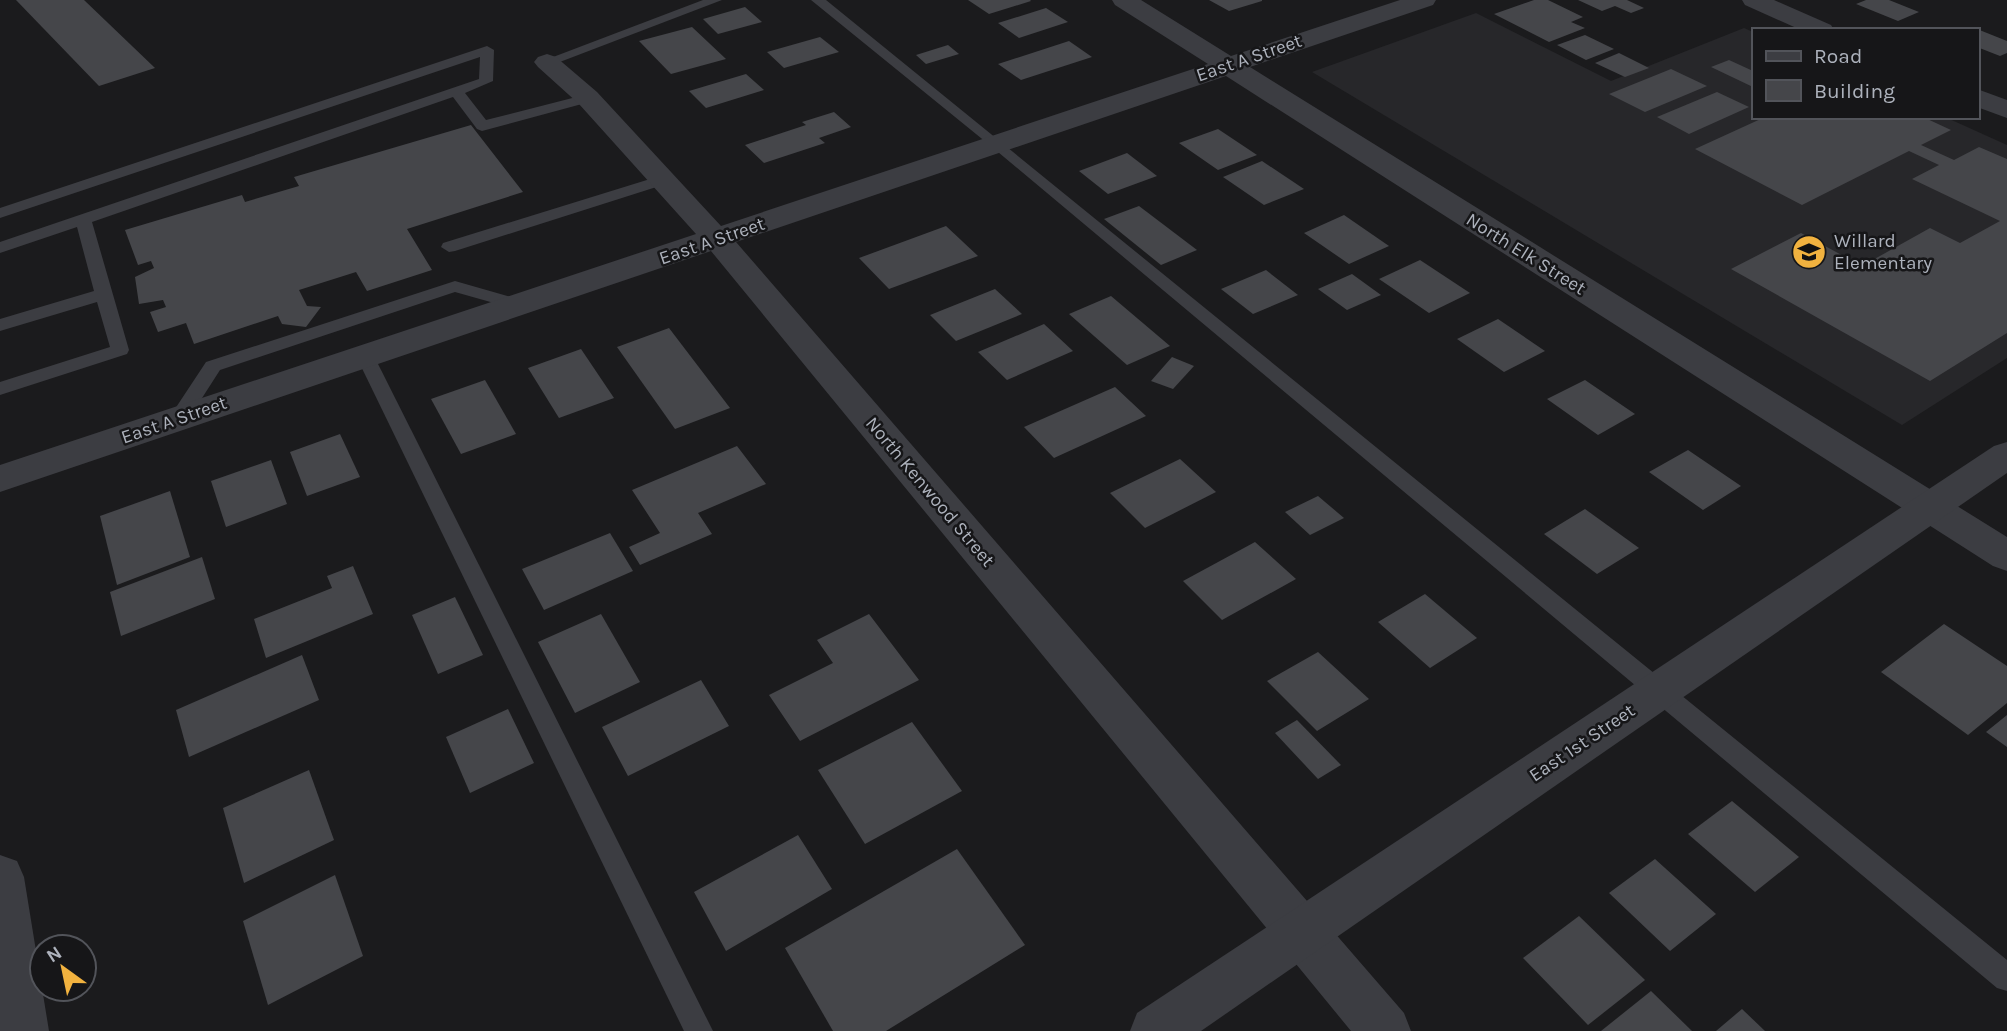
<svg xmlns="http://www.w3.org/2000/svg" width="2007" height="1031" font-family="Karla,sans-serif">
  <rect width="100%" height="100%" fill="#1b1b1d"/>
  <polygon fill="#27272a" points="1476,13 1611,81 1744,28 1753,32 1753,117 1945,117 2007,145 2007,358 1902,425 1312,72"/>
  <g fill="#45464a">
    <polygon points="16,0 84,0 155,68 99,86"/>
    <polygon points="968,0 1030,0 1031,1 989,14"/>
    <polygon points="1209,0 1262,0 1262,1 1229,11"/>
    <polygon points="1534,0 1548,0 1583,17 1571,22 1585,28 1549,42 1494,14"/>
    <polygon points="1578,0 1627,0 1644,8 1631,13 1615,6 1602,11"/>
    <polygon points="1866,0 1889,0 1919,12 1898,21 1856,4"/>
    <polygon points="745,7 762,22 718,34 703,19"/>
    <polygon points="1046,8 1068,22 1019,38 998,23"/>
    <polygon points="692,27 726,59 671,74 639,41"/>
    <polygon points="1977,29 2007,41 2007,53 2000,56 1977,47"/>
    <polygon points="1585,35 1614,49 1586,60 1557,45"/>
    <polygon points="820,37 839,52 784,68 767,52"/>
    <polygon points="1069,41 1092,57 1021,80 998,64"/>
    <polygon points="948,45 959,54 926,64 916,55"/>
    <polygon points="1619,53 1649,68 1625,77 1595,63"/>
    <polygon points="1729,60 1753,71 1753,87 1711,67"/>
    <polygon points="1671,69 1707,86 1645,112 1609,94"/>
    <polygon points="746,74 764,90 706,108 689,91"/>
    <polygon points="1717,92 1749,107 1689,134 1657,117"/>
    <polygon points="834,112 851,127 819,138 825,143 764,163 745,145 806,125 802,122"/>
    <polygon points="1765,117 1923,117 1951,130 1921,145 1954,160 1979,147 2007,159 2007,333 1930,381 1731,269 1801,233 1862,266 1930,228 1960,243 2000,221 1912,179 1939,165 1909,151 1802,205 1695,149"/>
    <polygon points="471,125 523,192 407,229 432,270 367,291 356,272 299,290 307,306 321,307 306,327 282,324 278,316 194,344 186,323 158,332 150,312 166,307 163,300 139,304 135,277 154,268 151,261 138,265 125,230 242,195 245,202 299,186 294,177"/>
    <polygon points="1218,129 1257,155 1218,170 1179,143"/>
    <polygon points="1127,153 1157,176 1108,194 1079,171"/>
    <polygon points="1262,161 1304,189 1264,205 1223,177"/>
    <polygon points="1139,206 1197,250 1161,265 1104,219"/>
    <polygon points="1344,215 1389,246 1349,264 1304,233"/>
    <polygon points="946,226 978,256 889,289 859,258"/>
    <polygon points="1420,260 1470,293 1429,313 1379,279"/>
    <polygon points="1266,270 1298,295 1253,314 1221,289"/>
    <polygon points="1352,274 1381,295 1347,310 1318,289"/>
    <polygon points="995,289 1022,314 956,341 930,315"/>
    <polygon points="1111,296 1170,346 1127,365 1069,314"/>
    <polygon points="1498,319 1545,351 1504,372 1457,339"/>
    <polygon points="1044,324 1073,351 1007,380 978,352"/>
    <polygon points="669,328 730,408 675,429 617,347"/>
    <polygon points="581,349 614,398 559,418 528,368"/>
    <polygon points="1172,357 1194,366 1173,389 1151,381"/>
    <polygon points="485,380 516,434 461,454 431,399"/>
    <polygon points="1585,380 1635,414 1598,435 1547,399"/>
    <polygon points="1115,387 1146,416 1054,458 1024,427"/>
    <polygon points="340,434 360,477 307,496 290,452"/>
    <polygon points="737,446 766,484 698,513 712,534 640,565 629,547 660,533 632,490"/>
    <polygon points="1688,450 1741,486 1703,510 1649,472"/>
    <polygon points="1180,459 1216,492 1145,528 1110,493"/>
    <polygon points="271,460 287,504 226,527 211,481"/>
    <polygon points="170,491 190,557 117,585 100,516"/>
    <polygon points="1318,496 1344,518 1310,535 1285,512"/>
    <polygon points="1585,509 1639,548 1597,574 1544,534"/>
    <polygon points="610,533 633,571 544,610 522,569"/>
    <polygon points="1255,542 1296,579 1222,620 1183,581"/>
    <polygon points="202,557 215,599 121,636 110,592"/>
    <polygon points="353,566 373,614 266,658 254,619 332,588 327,576"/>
    <polygon points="1425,594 1477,638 1430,668 1378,622"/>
    <polygon points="455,597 483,655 438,674 412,615"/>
    <polygon points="601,614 640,682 575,713 538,642"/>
    <polygon points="869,614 919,680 800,741 769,695 833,663 817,640"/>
    <polygon points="1944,624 2007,666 2007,703 1968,735 1881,672"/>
    <polygon points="1318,652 1369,699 1317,731 1267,681"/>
    <polygon points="302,655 319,700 189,757 176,710"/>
    <polygon points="701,680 729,726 628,776 602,727"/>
    <polygon points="508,709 534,763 470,793 446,737"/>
    <polygon points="2007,715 2007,747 1986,732"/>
    <polygon points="1297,720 1341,765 1318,779 1275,733"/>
    <polygon points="912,722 962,791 865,844 818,770"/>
    <polygon points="309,770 334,840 244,883 223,808"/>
    <polygon points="1732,801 1799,857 1755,892 1688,834"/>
    <polygon points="798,835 832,889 726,951 694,892"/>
    <polygon points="957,849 1025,945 886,1031 833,1031 785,948"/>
    <polygon points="1655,859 1716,914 1670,951 1609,893"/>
    <polygon points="335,875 363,956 268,1005 243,921"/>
    <polygon points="1579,916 1645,980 1588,1025 1523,958"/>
    <polygon points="1651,991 1692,1031 1601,1031"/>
    <polygon points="1742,1009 1765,1031 1716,1031"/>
  </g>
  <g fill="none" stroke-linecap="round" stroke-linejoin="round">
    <g fill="#3c3d42" fill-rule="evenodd">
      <polygon points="703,0 722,0 552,65 542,65 540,62"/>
      <polygon points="811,0 826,0 2007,960 2007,991 1997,988 992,147"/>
      <polygon points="487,46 494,50 493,81 465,93 486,120 588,94 595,98 593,101 482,131 477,129 453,97 92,222 129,350 127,354 0,395 0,382 110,347 97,302 0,331 0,319 94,291 77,227 0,253 0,242 479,79 480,57 0,218 0,208"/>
      <polygon points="663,175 671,180 669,183 455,251 449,252 441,247 443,243"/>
      <polygon points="455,281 525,301 528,305 519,310 455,292 220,370 186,423 172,423 169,418 206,362"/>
      <polygon points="365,350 374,356 713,1031 684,1031 356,356"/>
    </g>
    <g fill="#3c3d42" fill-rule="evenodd">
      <polygon points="1112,0 1141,0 1231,56 1400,0 1436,0 1433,5 1250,67 2007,537 2007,571 1993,566 1226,76 736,242 1404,1013 1411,1031 1351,1031 711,251 0,492 0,465 696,234 579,104 538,67 534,62 538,57 547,54 556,57 597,92 721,226 1208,64 1115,5"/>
      <polygon points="1742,0 1774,0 1831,25 1834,30 1801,30 1745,5"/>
      <polygon points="1977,89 2007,100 2007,118 1977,107"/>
      <polygon points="0,855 17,861 24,877 49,1031 0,1031"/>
    </g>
    <polygon fill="#3c3d42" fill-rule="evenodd" points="2007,442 2007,473 1201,1031 1130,1031 1137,1013 1994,446"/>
  </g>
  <defs>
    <g id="school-disc" transform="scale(1.75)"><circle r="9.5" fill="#f1b23f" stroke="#161618"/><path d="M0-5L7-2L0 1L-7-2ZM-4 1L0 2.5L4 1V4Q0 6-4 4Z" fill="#111"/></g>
  </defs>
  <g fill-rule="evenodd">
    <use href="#school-disc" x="1809" y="252"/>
  </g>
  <g text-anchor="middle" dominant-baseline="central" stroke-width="5" stroke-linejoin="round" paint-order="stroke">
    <g font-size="19" fill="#adb2bc" stroke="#161618">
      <text transform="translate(1249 58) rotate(-19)">East A Street</text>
      <text transform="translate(712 241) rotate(-19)">East A Street</text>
      <text transform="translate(1526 254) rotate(32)">North Elk Street</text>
      <text transform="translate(174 420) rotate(-19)">East A Street</text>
      <text transform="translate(930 492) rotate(50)">North Kenwood Street</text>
      <text transform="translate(1582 743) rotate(-34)">East 1st Street</text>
    </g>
    <g font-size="19" fill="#adb2bc" stroke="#161618" text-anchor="start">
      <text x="1834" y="241">Willard<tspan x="1834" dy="22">Elementary</tspan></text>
    </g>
  </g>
  <rect x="1752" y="28" width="228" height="91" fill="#161618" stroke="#52545a" stroke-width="2"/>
  <rect x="1766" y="51" width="35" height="10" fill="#3c3d42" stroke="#52545a" stroke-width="2"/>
  <text x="1814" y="63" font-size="21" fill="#adb2bc">Road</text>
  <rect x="1766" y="80" width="35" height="21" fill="#45464a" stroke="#52545a" stroke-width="2"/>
  <text x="1814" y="98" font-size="21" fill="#adb2bc">Building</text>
  <g transform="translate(63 968) rotate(327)"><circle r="33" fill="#161618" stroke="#52545a" stroke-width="2"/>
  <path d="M0-5L12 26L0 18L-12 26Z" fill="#f1b23f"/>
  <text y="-10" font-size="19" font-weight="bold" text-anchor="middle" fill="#adb2bc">N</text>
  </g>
</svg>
